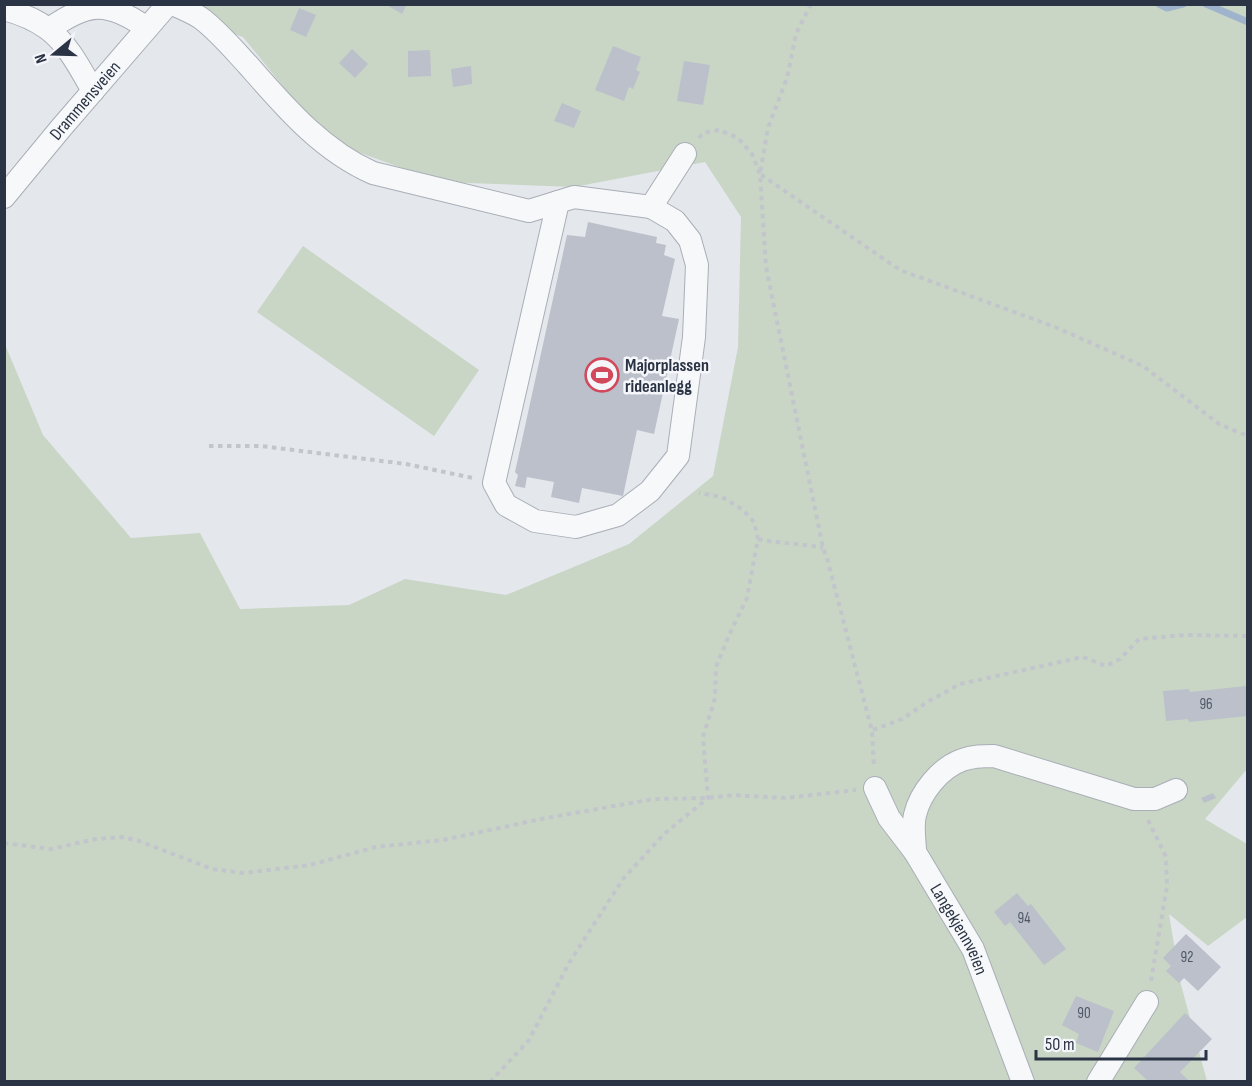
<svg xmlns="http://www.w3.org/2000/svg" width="1252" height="1086" font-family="'Sofia Sans Condensed',sans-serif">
  <rect width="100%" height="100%" fill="#e4e7ec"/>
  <g fill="#c9d6c5">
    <polygon points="154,5 1247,5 1247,769 1205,819 1247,844 1247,917 1208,946 1169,914 1180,981 1207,1081 5,1081 4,342 43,435 131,538 200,533 240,609 349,605 405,579 506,595 629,544 713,476 738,347 741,217 705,162 574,187 441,182 327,141 243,37"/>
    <polygon points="303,246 479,370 434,436 257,312"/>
  </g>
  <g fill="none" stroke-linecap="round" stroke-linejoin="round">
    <g stroke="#9fb4cc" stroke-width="7">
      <polyline points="1159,4 1167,8 1183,4"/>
      <polyline points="1206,4 1248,22"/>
    </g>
  </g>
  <g fill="#bbc0ca">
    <polygon points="385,4 407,4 402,14"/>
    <polygon points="299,8 316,15 306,37 290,30"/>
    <polygon points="613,46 641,57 636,70 640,72 633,89 629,87 624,101 595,90"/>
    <polygon points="352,49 368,64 355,78 339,63"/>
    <polygon points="430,50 431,76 408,77 408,51"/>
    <polygon points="684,61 710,65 703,105 677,101"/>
    <polygon points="471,66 472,84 453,87 451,69"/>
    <polygon points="562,103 581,111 574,128 554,121"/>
    <polygon points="588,222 657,237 656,243 666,245 664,255 675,259 662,316 679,319 654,434 637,430 623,496 582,488 579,503 551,497 554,482 527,477 525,488 515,486 518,475 515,472 567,235 585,237"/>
    <polygon points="1246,686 1248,716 1189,722 1188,719 1166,721 1163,691 1189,689 1190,692"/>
    <polygon points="1213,793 1216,798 1204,803 1201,798"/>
    <polygon points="1017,893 1028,906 1031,904 1066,949 1044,965 1010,922 1005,926 994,912"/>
    <polygon points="1186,934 1221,967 1198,991 1184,978 1179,983 1166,971 1171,966 1163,958"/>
    <polygon points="1076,996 1114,1011 1098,1052 1076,1043 1079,1034 1062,1025"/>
    <polygon points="1185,1013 1212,1039 1180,1072 1190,1082 1149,1082 1134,1068"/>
  </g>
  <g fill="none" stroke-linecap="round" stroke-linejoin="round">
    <g stroke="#a9aeb7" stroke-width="24">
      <g id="minor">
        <path d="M173,4c10,5 21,9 29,15 17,13 32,31 46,46 37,42 73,85 125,108l156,38 45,-14 77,10 34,-53"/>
        <path d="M4,9c15,4 32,11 44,20 20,15 33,41 45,62"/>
        <path d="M49,29c40,-27 57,-29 98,-1"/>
        <path id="s1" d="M4,197l57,-69 107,-124"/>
        <polyline points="558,202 494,483 506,505 535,521 576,527 618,515 650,491 678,456 694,337 697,265 690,240 675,221 651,207"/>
        <path id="s2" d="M875,788l14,30 26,34 58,97 50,133"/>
        <path d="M915,852c0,-11 -3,-25 0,-37 5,-22 25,-47 47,-55 11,-4 21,-4 32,-4l140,43h21l21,-9"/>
        <polyline points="1098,1082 1147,1002"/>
      </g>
    </g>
    <g stroke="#c2c5cb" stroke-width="4" stroke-dasharray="4.5 4.5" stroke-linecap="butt">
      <polyline points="811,4 796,34 787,78 768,128 760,174 900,270 1055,327 1143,366 1219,424 1248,436"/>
      <polyline points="699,138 703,133 719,130 738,138 752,154 760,174 766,267 823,548 827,558 872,731 874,767"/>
      <polyline points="209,446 261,446 406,464 473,478"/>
      <path d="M758,539c22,5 43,4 65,9"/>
      <polyline points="873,730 902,719 929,701 960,684 1083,657 1106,666 1120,659 1139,639 1185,635 1248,636"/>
      <polyline points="1148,820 1166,857 1167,886 1151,981"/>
      <polyline points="4,843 51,849 96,839 122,837 139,841 212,869 244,873 310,865 376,847 443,840 546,818 654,799 708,798 734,795 785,798 856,790"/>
      <polyline points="490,1082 529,1040 569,963 623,879 664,834 708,798 703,737 715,698 716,667 729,635 747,598 758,539 754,522 743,510 722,497 699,493"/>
    </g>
    <use href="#minor" stroke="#f7f8fa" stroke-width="22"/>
  </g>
  <defs>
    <g id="stadium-ring" transform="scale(1.725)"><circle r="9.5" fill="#f4f6f9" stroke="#d1495b" stroke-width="1.5"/><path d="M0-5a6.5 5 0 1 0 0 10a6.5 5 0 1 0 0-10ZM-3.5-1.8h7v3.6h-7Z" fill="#d1495b"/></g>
  </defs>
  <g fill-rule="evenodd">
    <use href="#stadium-ring" x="602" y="375"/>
  </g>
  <g text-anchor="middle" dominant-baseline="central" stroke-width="5" stroke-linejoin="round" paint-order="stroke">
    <g font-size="15" fill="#4f5766">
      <text x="1206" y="704">96</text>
      <text x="1024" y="918">94</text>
      <text x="1187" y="957">92</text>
      <text x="1084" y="1013">90</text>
    </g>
    <g font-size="18" fill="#2b3445" stroke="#f4f6f9">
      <text stroke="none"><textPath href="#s1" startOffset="126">Drammensveien</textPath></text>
      <text stroke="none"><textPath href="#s2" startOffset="165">Langekjennveien</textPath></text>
    </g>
    <g font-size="18" font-weight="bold" fill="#2b3445" stroke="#f4f6f9" text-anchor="start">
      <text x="625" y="365">Majorplassen<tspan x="625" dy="21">rideanlegg</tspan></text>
    </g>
  </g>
  <rect width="1252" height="1086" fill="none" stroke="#2b3445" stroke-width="12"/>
  <g transform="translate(54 54) rotate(251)" stroke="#f4f6f9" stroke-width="4.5" paint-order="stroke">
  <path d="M0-4.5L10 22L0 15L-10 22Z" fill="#2b3445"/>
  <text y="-9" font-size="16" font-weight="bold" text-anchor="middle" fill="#2b3445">N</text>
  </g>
  <path d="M1036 1050v9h170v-9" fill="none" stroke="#2b3445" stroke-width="3"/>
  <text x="1045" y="1050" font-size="18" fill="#2b3445" stroke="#f4f6f9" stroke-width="4.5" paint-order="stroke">50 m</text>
</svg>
